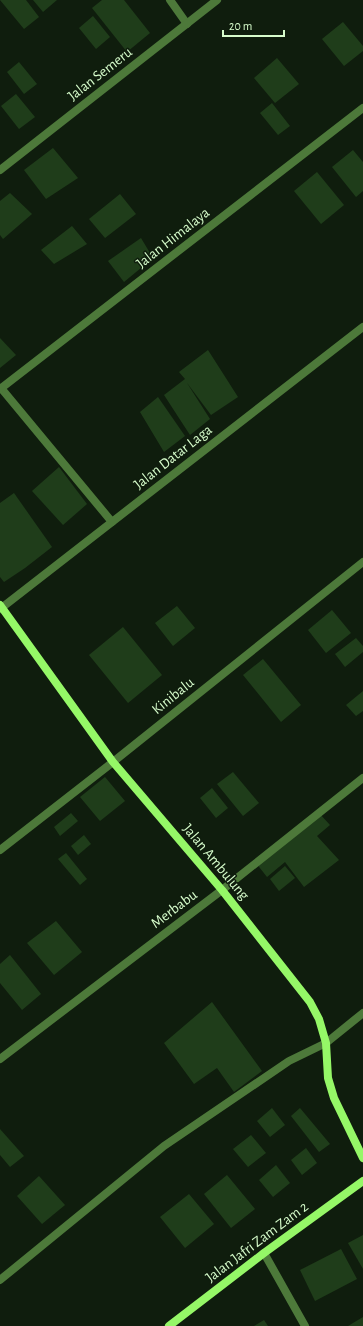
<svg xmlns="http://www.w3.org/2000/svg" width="363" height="1326" font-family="'Alegreya Sans',sans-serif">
  <rect width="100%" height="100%" fill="#0f1d0d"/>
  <g fill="#1f3d1a">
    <polygon points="0,0 26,0 39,17 24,29"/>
    <polygon points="33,0 57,0 43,12"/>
    <polygon points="102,0 124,0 150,33 127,52 92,8"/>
    <polygon points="93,16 110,37 96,49 79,28"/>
    <polygon points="343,22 363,46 363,51 344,66 322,39"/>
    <polygon points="277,58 299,84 275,103 254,78"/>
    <polygon points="19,62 37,84 24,94 7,72"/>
    <polygon points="16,94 35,117 19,129 1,106"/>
    <polygon points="272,103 290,126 278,135 260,113"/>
    <polygon points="53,148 78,178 46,199 24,170"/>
    <polygon points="353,150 363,162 363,191 356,197 332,167"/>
    <polygon points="317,172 344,205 321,224 294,191"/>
    <polygon points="10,193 32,214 3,239 0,235 0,201"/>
    <polygon points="120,194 136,214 105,238 89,219"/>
    <polygon points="72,226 87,244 54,264 41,250"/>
    <polygon points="141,238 153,258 124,282 108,261"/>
    <polygon points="0,338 16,355 0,368"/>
    <polygon points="208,350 238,397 211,415 187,383 210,419 190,435 164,395 185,379 179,372"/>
    <polygon points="158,397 185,436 164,452 140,412"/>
    <polygon points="59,467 87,504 63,525 32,491"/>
    <polygon points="14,493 52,547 25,568 4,582 0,577 0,503"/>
    <polygon points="177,606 195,628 173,646 155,623"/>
    <polygon points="332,610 351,633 326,653 308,630"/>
    <polygon points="123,627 162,675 128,703 89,655"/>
    <polygon points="356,638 363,646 363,652 345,667 335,654"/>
    <polygon points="263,659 301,705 281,722 243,675"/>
    <polygon points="363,691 363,711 356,716 346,705"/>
    <polygon points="233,772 259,803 243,816 217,784"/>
    <polygon points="105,777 125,801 100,821 80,797"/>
    <polygon points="212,788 228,808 216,818 200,798"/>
    <polygon points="71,813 78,821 60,836 54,827"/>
    <polygon points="319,813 330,825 317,836 339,860 304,887 285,862 267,877 256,863"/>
    <polygon points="84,835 91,844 78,855 71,846"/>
    <polygon points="66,853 87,879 80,885 58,859"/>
    <polygon points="285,866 295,878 279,891 270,879"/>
    <polygon points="56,921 82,952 54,975 27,943"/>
    <polygon points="10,955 41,994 22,1010 0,983 0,964"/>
    <polygon points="212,1002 262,1071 234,1092 217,1068 194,1084 164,1043"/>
    <polygon points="272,1108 285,1125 270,1137 257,1121"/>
    <polygon points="300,1108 330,1144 319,1152 291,1116"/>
    <polygon points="0,1129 24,1156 10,1167 0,1155"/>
    <polygon points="251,1135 266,1153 248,1167 233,1149"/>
    <polygon points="306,1148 317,1163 302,1175 291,1160"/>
    <polygon points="276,1165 290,1183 273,1197 259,1180"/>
    <polygon points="227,1175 255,1209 231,1228 204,1194"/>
    <polygon points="39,1176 65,1205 42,1224 17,1196"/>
    <polygon points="189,1194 214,1224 185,1248 160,1217"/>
    <polygon points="363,1235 363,1269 348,1243"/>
    <polygon points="341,1249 357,1279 315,1301 300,1270"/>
    <polygon points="363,1317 363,1326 348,1326"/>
    <polygon points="264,1320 268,1326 254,1326"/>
  </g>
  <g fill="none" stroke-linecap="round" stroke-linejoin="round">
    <g stroke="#4d793a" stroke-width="8">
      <polyline points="170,0 187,24"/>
      <polyline points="0,170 217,0"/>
      <polyline points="1,388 112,522"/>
      <polyline points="0,389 363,108"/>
      <polyline points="0,609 363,327"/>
      <polyline points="0,850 113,762 363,562"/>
      <polyline points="0,1059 222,890 363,778"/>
      <polyline points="264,1253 305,1326"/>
      <polyline points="0,1280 164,1146 289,1061 326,1043 363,1013"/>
    </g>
    <g stroke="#95f767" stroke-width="8">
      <polyline points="0,605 113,762 222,890 310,1002 319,1019 326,1043 328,1078 334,1098 363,1158"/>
      <polyline points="169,1326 264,1253 363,1181"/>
    </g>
  </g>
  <g text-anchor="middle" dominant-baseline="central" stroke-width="3" stroke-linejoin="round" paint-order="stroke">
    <g font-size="15" fill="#d6fccb" stroke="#0f1d0d">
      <text transform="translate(100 74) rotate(-38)">Jalan Semeru</text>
      <text transform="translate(173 238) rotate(-38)">Jalan Himalaya</text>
      <text transform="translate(173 457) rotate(-38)">Jalan Datar Laga</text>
      <text transform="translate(173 696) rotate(-39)">Kinibalu</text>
      <text transform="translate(216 862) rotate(50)">Jalan Ambulung</text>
      <text transform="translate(174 909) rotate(-37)">Merbabu</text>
      <text transform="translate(257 1242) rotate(-37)">Jalan Jafri Zam Zam 2</text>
    </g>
  </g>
  <path d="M223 30v6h61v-6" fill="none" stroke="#d6fccb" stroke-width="2"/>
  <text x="229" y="30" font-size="12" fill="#d6fccb" stroke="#0f1d0d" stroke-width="3" paint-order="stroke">20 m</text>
</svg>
